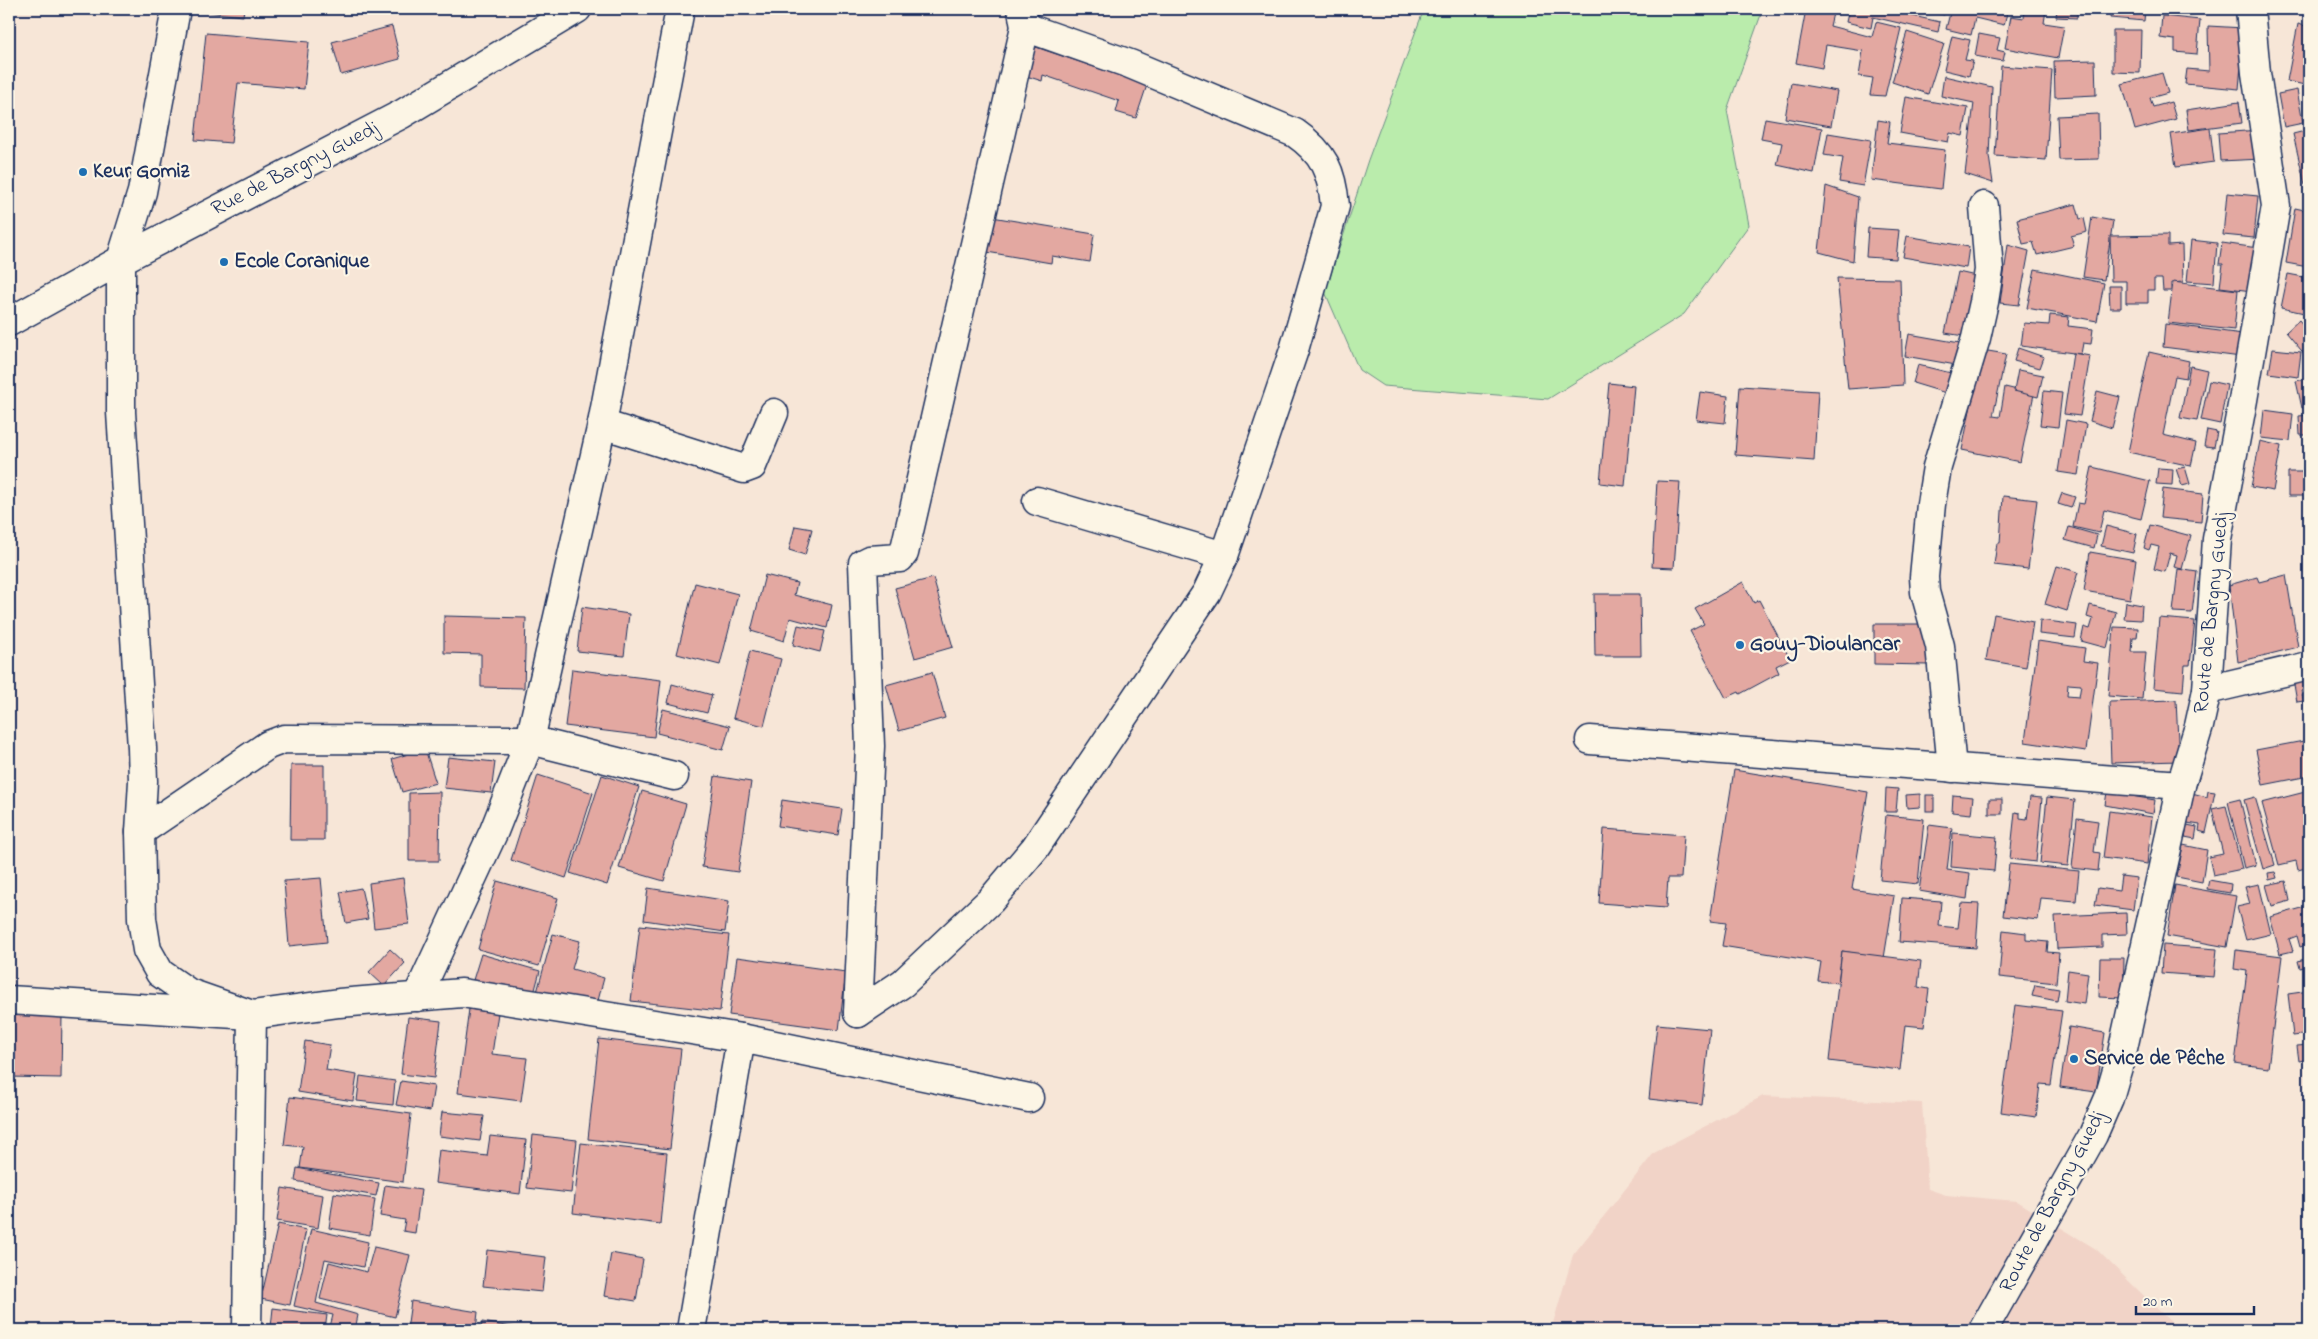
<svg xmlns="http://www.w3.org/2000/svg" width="2318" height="1339" font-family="'Indie Flower',sans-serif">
  <rect width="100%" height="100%" fill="#f7e6d7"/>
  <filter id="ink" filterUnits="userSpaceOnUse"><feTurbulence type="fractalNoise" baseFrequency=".02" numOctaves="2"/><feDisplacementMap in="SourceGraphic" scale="10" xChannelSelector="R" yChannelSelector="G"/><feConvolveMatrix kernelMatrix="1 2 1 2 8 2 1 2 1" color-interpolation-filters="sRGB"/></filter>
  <g filter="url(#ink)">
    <polygon fill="#f1d3c7" points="1763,1096 1922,1103 1928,1189 1946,1195 2017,1201 2096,1249 2179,1330 1551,1330 1573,1255 1654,1153"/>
    <polygon fill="#baecac" stroke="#6a8e85" points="1424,9 1763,9 1727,110 1749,225 1684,314 1548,399 1383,386 1359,370 1325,292 1368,160"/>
    <g fill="#e3a8a1" stroke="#1b2f5e" fill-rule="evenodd">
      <polygon points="199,9 244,9 243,16 199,11"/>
      <rect x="339" y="9" width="47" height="2"/>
      <polygon points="1806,9 1834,9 1830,26 1872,37 1876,22 1901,28 1885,96 1870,95 1873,78 1859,76 1863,51 1826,45 1822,68 1796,63"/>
      <polygon points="1849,9 1896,9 1895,12 1940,22 1938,32 1873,17 1871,28 1846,22"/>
      <polygon points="1920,9 1945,9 1944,15"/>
      <polygon points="1951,9 2008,9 2004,25 1975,18 1971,35 1946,29"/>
      <polygon points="2025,9 2046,10 2044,23 2064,26 2058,58 2005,48 2011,16 2024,18"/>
      <polygon points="2057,9 2077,9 2077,18 2056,17"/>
      <polygon points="2111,9 2145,9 2144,21 2110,18"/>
      <polygon points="2168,9 2218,9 2217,13"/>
      <polygon points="2162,16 2200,20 2197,54 2175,52 2175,40 2160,38"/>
      <polygon points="2298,24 2309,27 2309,86 2287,81"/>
      <polygon points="392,26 400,59 341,75 332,42"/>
      <polygon points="2208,26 2244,28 2239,89 2185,84 2187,69 2209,71"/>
      <polygon points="2113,30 2141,30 2140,73 2113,72"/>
      <polygon points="1907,32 1944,44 1928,94 1892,82"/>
      <polygon points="206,33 309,42 304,89 238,83 231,143 195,140"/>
      <polygon points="1979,34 2000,38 1997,50 2005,52 2003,61 1975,56"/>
      <polygon points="1952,36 1970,40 1965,60 1973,61 1969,76 1944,70"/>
      <polygon points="1030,45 1147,85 1136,118 1116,112 1119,101 1043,75 1042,81 1020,74"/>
      <polygon points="2095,60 2096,95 2055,97 2054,61"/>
      <polygon points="2001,66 2052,70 2046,160 1995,156"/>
      <polygon points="2162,73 2168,93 2150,98 2153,107 2171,102 2176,119 2135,130 2122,84"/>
      <polygon points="1944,76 1992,87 1989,156 1993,183 1965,174 1974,103 1941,96"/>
      <polygon points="1791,83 1837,91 1831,126 1785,118"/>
      <polygon points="2297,90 2303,123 2284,127 2278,94"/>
      <polygon points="1906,97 1968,108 1963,136 1950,133 1948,142 1900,133"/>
      <polygon points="2308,98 2309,98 2309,123 2308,122"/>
      <polygon points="2239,102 2242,123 2189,130 2186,110"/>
      <polygon points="2098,114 2099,159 2059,160 2057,116"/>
      <polygon points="1765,118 1822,128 1814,173 1777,165 1782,143 1761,139"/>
      <polygon points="1878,120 1890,122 1887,143 1945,150 1941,189 1871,180"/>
      <polygon points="2210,128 2214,162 2176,167 2171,134"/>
      <polygon points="2260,130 2262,159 2220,161 2218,133"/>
      <polygon points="2309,130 2309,184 2305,185 2293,134"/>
      <polygon points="1828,133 1871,140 1863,186 1839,182 1843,158 1824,155"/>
      <polygon points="1826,186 1858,197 1853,261 1819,252"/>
      <polygon points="2227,193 2258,196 2254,238 2223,235"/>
      <polygon points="2076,204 2080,219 2084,218 2087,232 2071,236 2074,246 2037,255 2033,242 2023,244 2017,219"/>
      <polygon points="2295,208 2309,211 2308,267 2286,263"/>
      <polygon points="992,217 1094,234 1090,262 1052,256 1051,263 987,252"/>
      <polygon points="2092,217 2113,221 2104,280 2083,277"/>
      <polygon points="1868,228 1899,230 1896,259 1866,257"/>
      <polygon points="2168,235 2168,246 2182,245 2183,282 2171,283 2171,291 2163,291 2162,279 2154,279 2154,290 2148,290 2148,303 2126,303 2126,281 2111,281 2110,236"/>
      <polygon points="1907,236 1969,247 1966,268 1903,257"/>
      <polygon points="2191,240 2217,243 2214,283 2187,281"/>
      <polygon points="2222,243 2258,248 2252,291 2220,287 2223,264 2219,264"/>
      <polygon points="2008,245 2029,251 2019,305 2000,303"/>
      <polygon points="2035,269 2104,283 2097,321 2027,308"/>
      <polygon points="1958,272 1976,276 1964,336 1945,333"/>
      <polygon points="2288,274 2309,278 2309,314 2281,308"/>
      <polygon points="1837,278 1900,279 1903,385 1848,389"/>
      <polygon points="2173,282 2238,290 2234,330 2168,323"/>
      <polygon points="2109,286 2121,286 2121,308 2110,308"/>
      <polygon points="2050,315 2069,317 2068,326 2093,329 2091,344 2083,343 2081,354 2021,346 2024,323 2049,325"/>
      <polygon points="2299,320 2309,332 2309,353 2306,356 2286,332"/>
      <polygon points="2165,324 2243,334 2241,357 2163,347"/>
      <polygon points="1909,334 1960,343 1956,365 1905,356"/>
      <polygon points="2018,348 2044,357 2040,368 2014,361"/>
      <polygon points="2273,349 2301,352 2298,377 2269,373"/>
      <polygon points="1982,350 2006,354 1993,416 2000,417 2005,387 2034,394 2020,462 1962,450"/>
      <polygon points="2149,352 2189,361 2186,378 2175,376 2163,435 2196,443 2191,466 2128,452"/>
      <polygon points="2073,353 2090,356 2080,416 2064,414"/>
      <polygon points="1918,365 1951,373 1946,393 1913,383"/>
      <polygon points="2190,366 2207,370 2197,421 2180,418"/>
      <polygon points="2018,370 2043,375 2038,397 2014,391"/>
      <polygon points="2309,378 2309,406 2302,408 2296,381"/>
      <polygon points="2209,381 2227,385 2220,424 2201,420"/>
      <polygon points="1609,383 1634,386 1625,486 1600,483"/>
      <polygon points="1740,386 1818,391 1814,461 1735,455"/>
      <polygon points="2044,391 2062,393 2058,427 2040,425"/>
      <polygon points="2097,391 2120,397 2112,428 2090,421"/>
      <polygon points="1700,392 1728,396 1725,423 1696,420"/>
      <polygon points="2264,410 2293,414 2290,441 2261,438"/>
      <polygon points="2309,415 2309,435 2300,435 2299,416"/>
      <polygon points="2066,420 2086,424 2078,475 2058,472"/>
      <polygon points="2207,430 2217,432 2214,447 2204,446"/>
      <polygon points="2260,441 2281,446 2273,491 2251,487"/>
      <polygon points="2092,467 2150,481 2141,519 2104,510 2099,533 2073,527 2078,503 2084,504"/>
      <polygon points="2185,467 2190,484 2182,486 2176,469"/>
      <polygon points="2158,468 2173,469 2172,485 2156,484"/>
      <polygon points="2288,472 2307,472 2308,496 2288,496"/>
      <polygon points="1657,481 1680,482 1674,568 1652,567"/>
      <polygon points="2163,489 2203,494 2201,522 2160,518"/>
      <polygon points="2062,493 2075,497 2071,508 2058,504"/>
      <polygon points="2003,496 2037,500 2028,569 1994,565 1997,543 2000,543"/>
      <polygon points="2150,525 2191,536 2182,569 2174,567 2177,555 2170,553 2165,572 2154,569 2159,547 2151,545 2149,550 2144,548"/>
      <polygon points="795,526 812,529 805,555 789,550"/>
      <polygon points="2106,526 2137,534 2133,553 2101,546"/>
      <polygon points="2069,527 2097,535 2094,548 2065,540"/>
      <polygon points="2090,552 2136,560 2130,599 2084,591"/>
      <polygon points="2057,566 2078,572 2067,611 2045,604"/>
      <polygon points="2178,569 2197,572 2192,613 2173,612"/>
      <polygon points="765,575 797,583 794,595 832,605 827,628 790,618 784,641 751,631"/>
      <polygon points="2286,575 2298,647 2238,662 2229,585 2257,577 2259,582"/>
      <polygon points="933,578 953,647 915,658 895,588"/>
      <polygon points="1743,582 1754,603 1759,600 1790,659 1776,666 1779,673 1740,694 1739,692 1726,698 1690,631 1704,624 1695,609"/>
      <polygon points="695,583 738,594 720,665 677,654"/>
      <polygon points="1594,594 1640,594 1641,656 1595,656"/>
      <polygon points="2126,602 2142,605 2141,620 2124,619"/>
      <polygon points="2090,605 2116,612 2107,648 2081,641 2084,627 2090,629 2093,619 2087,617"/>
      <polygon points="582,607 629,614 624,656 577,651"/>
      <polygon points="1994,614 2033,622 2026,667 1986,660"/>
      <polygon points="444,616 526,618 524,688 481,687 481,654 444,653"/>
      <polygon points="2159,618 2195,621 2190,665 2185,665 2183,691 2153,688"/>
      <polygon points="2040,620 2077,625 2075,638 2039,634"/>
      <polygon points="1874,624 1929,624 1929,665 1874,664"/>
      <polygon points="798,625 825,631 820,652 793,645"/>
      <polygon points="2114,627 2138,628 2137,638 2133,638 2132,652 2146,652 2142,699 2108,696"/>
      <path d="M2038,641l47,7 -2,13 15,2 -12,88 -61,-9zM2068,684l13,1 -2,12 -12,-1z"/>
      <polygon points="750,651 781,659 764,726 733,718"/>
      <polygon points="572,669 661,680 654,737 565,726"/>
      <polygon points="932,672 945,718 899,731 886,685"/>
      <polygon points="2309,676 2309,689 2301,691 2304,701 2297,702 2293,679"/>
      <polygon points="672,684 712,695 707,713 668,703"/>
      <polygon points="2176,700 2179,761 2111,763 2109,702"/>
      <polygon points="2309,701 2309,731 2304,702"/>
      <polygon points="663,709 730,726 723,750 657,733"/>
      <polygon points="2309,740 2309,780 2309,776 2263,785 2256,750"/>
      <polygon points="425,749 436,783 402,792 392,759"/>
      <polygon points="448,757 495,762 491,793 444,788"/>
      <polygon points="291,765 324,765 324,840 290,840"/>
      <polygon points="1734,770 1868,792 1852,889 1894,896 1884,958 1842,951 1838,983 1818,981 1821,962 1722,946 1726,923 1710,921"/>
      <polygon points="538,775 593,793 566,878 511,860"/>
      <polygon points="602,775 639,787 607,885 570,873"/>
      <polygon points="715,776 751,782 738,872 702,867"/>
      <polygon points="1886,788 1898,789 1896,812 1885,812"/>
      <polygon points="642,791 686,804 664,881 619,868"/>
      <polygon points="2208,791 2215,792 2206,833 2199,831 2200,825 2187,823 2192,793 2207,797"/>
      <polygon points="2309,791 2309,867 2298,870 2296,861 2279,865 2262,803"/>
      <polygon points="440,792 439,861 409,861 409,793"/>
      <polygon points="2107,792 2155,800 2153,814 2105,805"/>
      <polygon points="1920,794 1920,807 1907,808 1906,795"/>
      <rect x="1926" y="795" width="8" height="16"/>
      <polygon points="1953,795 1973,797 1971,814 1952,812"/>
      <polygon points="2030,797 2042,798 2036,862 2010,859 2015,812 2020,813 2020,818 2027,819"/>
      <polygon points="2047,797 2075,800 2068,866 2040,863"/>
      <polygon points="2255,797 2275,865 2263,869 2244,800"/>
      <rect x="1989" y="799" width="13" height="15"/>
      <polygon points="2240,799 2256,865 2244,868 2228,802"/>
      <polygon points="782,800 842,809 838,835 778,826"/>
      <polygon points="2226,806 2242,869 2213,875 2209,857 2223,854 2212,809"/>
      <polygon points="2109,811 2152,817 2147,864 2103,858"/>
      <polygon points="1886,815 1924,819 1918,884 1880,880"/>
      <polygon points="2077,818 2098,821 2094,852 2100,853 2098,871 2072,868"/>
      <polygon points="1929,825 1952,828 1947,870 1970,873 1967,899 1919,891"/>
      <polygon points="2187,825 2197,827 2195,839 2185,837"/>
      <polygon points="1604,829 1684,835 1681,878 1668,878 1666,908 1599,903"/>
      <polygon points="1953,833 1997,837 1994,871 1951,867"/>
      <polygon points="2183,845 2207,850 2202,882 2177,877"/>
      <polygon points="2009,864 2079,871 2076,901 2041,898 2038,920 2003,916"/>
      <polygon points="2275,872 2277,878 2269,880 2268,873"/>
      <polygon points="2121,876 2137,878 2133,910 2095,905 2098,888 2119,891"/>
      <polygon points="321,878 327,942 289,946 284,881"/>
      <polygon points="403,878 409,924 374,928 369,883"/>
      <polygon points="2209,880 2231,884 2230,893 2207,889"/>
      <polygon points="497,881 558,898 539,966 478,949"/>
      <polygon points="2286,881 2290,901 2272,906 2266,885"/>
      <polygon points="2259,884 2271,934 2246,940 2237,907 2250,904 2245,887"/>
      <polygon points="2175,885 2236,896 2227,947 2167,936"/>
      <polygon points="361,888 368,919 346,923 340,892"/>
      <polygon points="648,888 729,901 725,932 644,920"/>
      <polygon points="1902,898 1941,901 1939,926 1958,928 1961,903 1979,904 1976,948 1899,942"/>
      <polygon points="2309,906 2309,944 2300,947 2297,936 2289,939 2293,951 2280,954 2270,917"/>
      <polygon points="2126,913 2127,934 2102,935 2102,947 2057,949 2055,916"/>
      <polygon points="640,925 729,935 720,1011 631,1001"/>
      <polygon points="2003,930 2026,933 2026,940 2048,942 2047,952 2059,953 2056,983 1999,977"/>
      <polygon points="553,934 580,941 572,969 604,978 596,1008 537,992"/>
      <polygon points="2163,945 2217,949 2214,977 2161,973"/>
      <polygon points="390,949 405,963 384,986 369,972"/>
      <polygon points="2236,950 2282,956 2268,1068 2235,1063 2247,971 2234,969"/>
      <polygon points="1842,951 1921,961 1918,987 1929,989 1924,1027 1905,1025 1900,1070 1829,1061"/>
      <polygon points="481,954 540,971 533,997 473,980"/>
      <polygon points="737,957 846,972 839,1030 729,1015"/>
      <polygon points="2100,958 2124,958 2123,998 2099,997"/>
      <polygon points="2308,958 2309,966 2300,968 2298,961"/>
      <polygon points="2068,970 2088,973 2084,1004 2065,1001"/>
      <polygon points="2035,985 2059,989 2057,1001 2032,996"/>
      <polygon points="2309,991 2309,1034 2293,1036 2288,994"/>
      <polygon points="2015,1005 2062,1011 2051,1085 2040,1084 2036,1117 2001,1112"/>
      <polygon points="469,1009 498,1013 492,1054 527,1058 521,1101 458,1093"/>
      <polygon points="9,1014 62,1015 61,1078 9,1077"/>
      <polygon points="408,1017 441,1021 434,1078 401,1074"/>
      <polygon points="1657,1024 1710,1029 1702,1105 1649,1099"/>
      <polygon points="2069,1027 2105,1033 2096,1092 2060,1087"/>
      <polygon points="599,1039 681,1049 670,1149 588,1139"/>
      <polygon points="305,1041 330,1045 326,1070 357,1075 353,1101 298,1092"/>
      <polygon points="2309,1045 2309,1059 2299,1061 2297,1046"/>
      <polygon points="360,1076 395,1081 393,1105 357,1101"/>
      <polygon points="401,1081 434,1086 430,1111 396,1105"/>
      <polygon points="290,1097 411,1114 403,1182 300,1168 303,1147 284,1145"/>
      <polygon points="442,1112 484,1116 480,1141 439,1136"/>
      <polygon points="533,1135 577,1140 571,1193 527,1188"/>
      <polygon points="490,1136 526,1140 520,1194 435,1183 439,1150 487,1156"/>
      <polygon points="581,1143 667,1153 660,1224 573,1213"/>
      <polygon points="297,1168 379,1183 376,1196 295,1181"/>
      <polygon points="385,1185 421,1190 415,1233 403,1231 405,1220 380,1216"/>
      <polygon points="282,1188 323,1195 318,1228 277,1221"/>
      <polygon points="334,1193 375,1199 370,1235 329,1228"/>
      <polygon points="278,1224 306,1230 290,1305 261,1299"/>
      <polygon points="311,1229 368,1242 363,1267 325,1259 316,1303 358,1315 355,1330 330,1327 333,1315 294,1306"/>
      <polygon points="374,1247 410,1255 395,1317 320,1299 329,1262 367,1272"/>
      <polygon points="487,1250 546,1257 542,1292 483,1286"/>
      <polygon points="611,1253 643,1259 636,1301 604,1296"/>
      <polygon points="411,1301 478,1312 476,1330 407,1330"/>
      <polygon points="273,1308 327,1315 325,1330 300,1330 271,1327"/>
      <polygon points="482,1322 530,1330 481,1330"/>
      <polygon points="2045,1324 2047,1330 2025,1330"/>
      <polygon points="536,1326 563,1330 536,1330"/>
    </g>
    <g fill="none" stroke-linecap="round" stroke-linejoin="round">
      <g stroke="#1b2f5e" stroke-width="31">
        <g id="street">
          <polyline points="176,9 142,192 121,260 121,412 142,748 143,781 140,832 142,919 147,950 160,973 189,993 252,1015 247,1330"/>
          <polyline points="9,322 121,260 402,114 577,9"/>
          <polyline points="602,424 744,469 752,466 774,413"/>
          <polyline points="1037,501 1224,556"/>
          <polyline points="2207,690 2309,666"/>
          <polyline points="1590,740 2181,785"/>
          <polyline points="1952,768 1940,646 1925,592 1924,577 1931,504 1937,467 1976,338 1984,302 1989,270 1984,206"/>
          <polyline points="140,832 268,745 284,739 530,740 674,776"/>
          <polyline points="417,997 494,831 530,740 602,424 680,9"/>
          <polyline points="9,1000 252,1015 339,1003 462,993 741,1038 1029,1098"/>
          <path d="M858,1013l45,-30 88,-83 44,-52 172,-256 17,-36 70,-206 41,-144c-3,-34 -11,-53 -40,-73l-165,-69 -105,-37"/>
          <polyline points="858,1013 870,746 863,563 869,560 900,558 904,553 1025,27 1022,10"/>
          <polyline points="691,1330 741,1038"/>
          <polyline points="1983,1330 2093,1135 2109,1098 2122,1053 2181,785 2199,726 2207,690 2217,539 2243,400 2276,206 2256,73 2250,9"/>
        </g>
      </g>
      <use href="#street" stroke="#fcf5e5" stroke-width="28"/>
    </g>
  </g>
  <g fill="#1f6fb2" stroke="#fcf5e5" stroke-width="2">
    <circle cx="83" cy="172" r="5"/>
    <circle cx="224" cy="262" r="5"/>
    <circle cx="1740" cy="645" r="5"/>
    <circle cx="2074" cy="1059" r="5"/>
  </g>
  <g text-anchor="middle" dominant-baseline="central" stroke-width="4.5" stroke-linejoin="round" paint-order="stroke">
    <g font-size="21" fill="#1b2f5e" stroke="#fcf5e5">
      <text transform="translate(295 169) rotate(-27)">Rue de Bargny Guedj</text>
      <text transform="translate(2212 613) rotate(-84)">Route de Bargny Guedj</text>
      <text transform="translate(2053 1202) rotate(-62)">Route de Bargny Guedj</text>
    </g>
    <g font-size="21" font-weight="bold" fill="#1b2f5e" stroke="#fcf5e5" text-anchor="start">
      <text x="93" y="172">Keur Gomiz</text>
      <text x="234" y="262">Ecole Coranique</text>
      <text x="1750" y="645">Gouy-Dioulancar</text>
      <text x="2084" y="1059">Service de Pêche</text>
    </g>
  </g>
  <rect width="2318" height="1339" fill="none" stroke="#fcf5e5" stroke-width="30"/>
  <rect x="15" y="15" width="2288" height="1309" fill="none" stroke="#1b2f5e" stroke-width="2" filter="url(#ink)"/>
  <path d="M2136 1306v8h118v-8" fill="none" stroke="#1b2f5e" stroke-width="2.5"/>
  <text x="2143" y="1306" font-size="15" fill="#1b2f5e" stroke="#fcf5e5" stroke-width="4" paint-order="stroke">20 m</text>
</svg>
